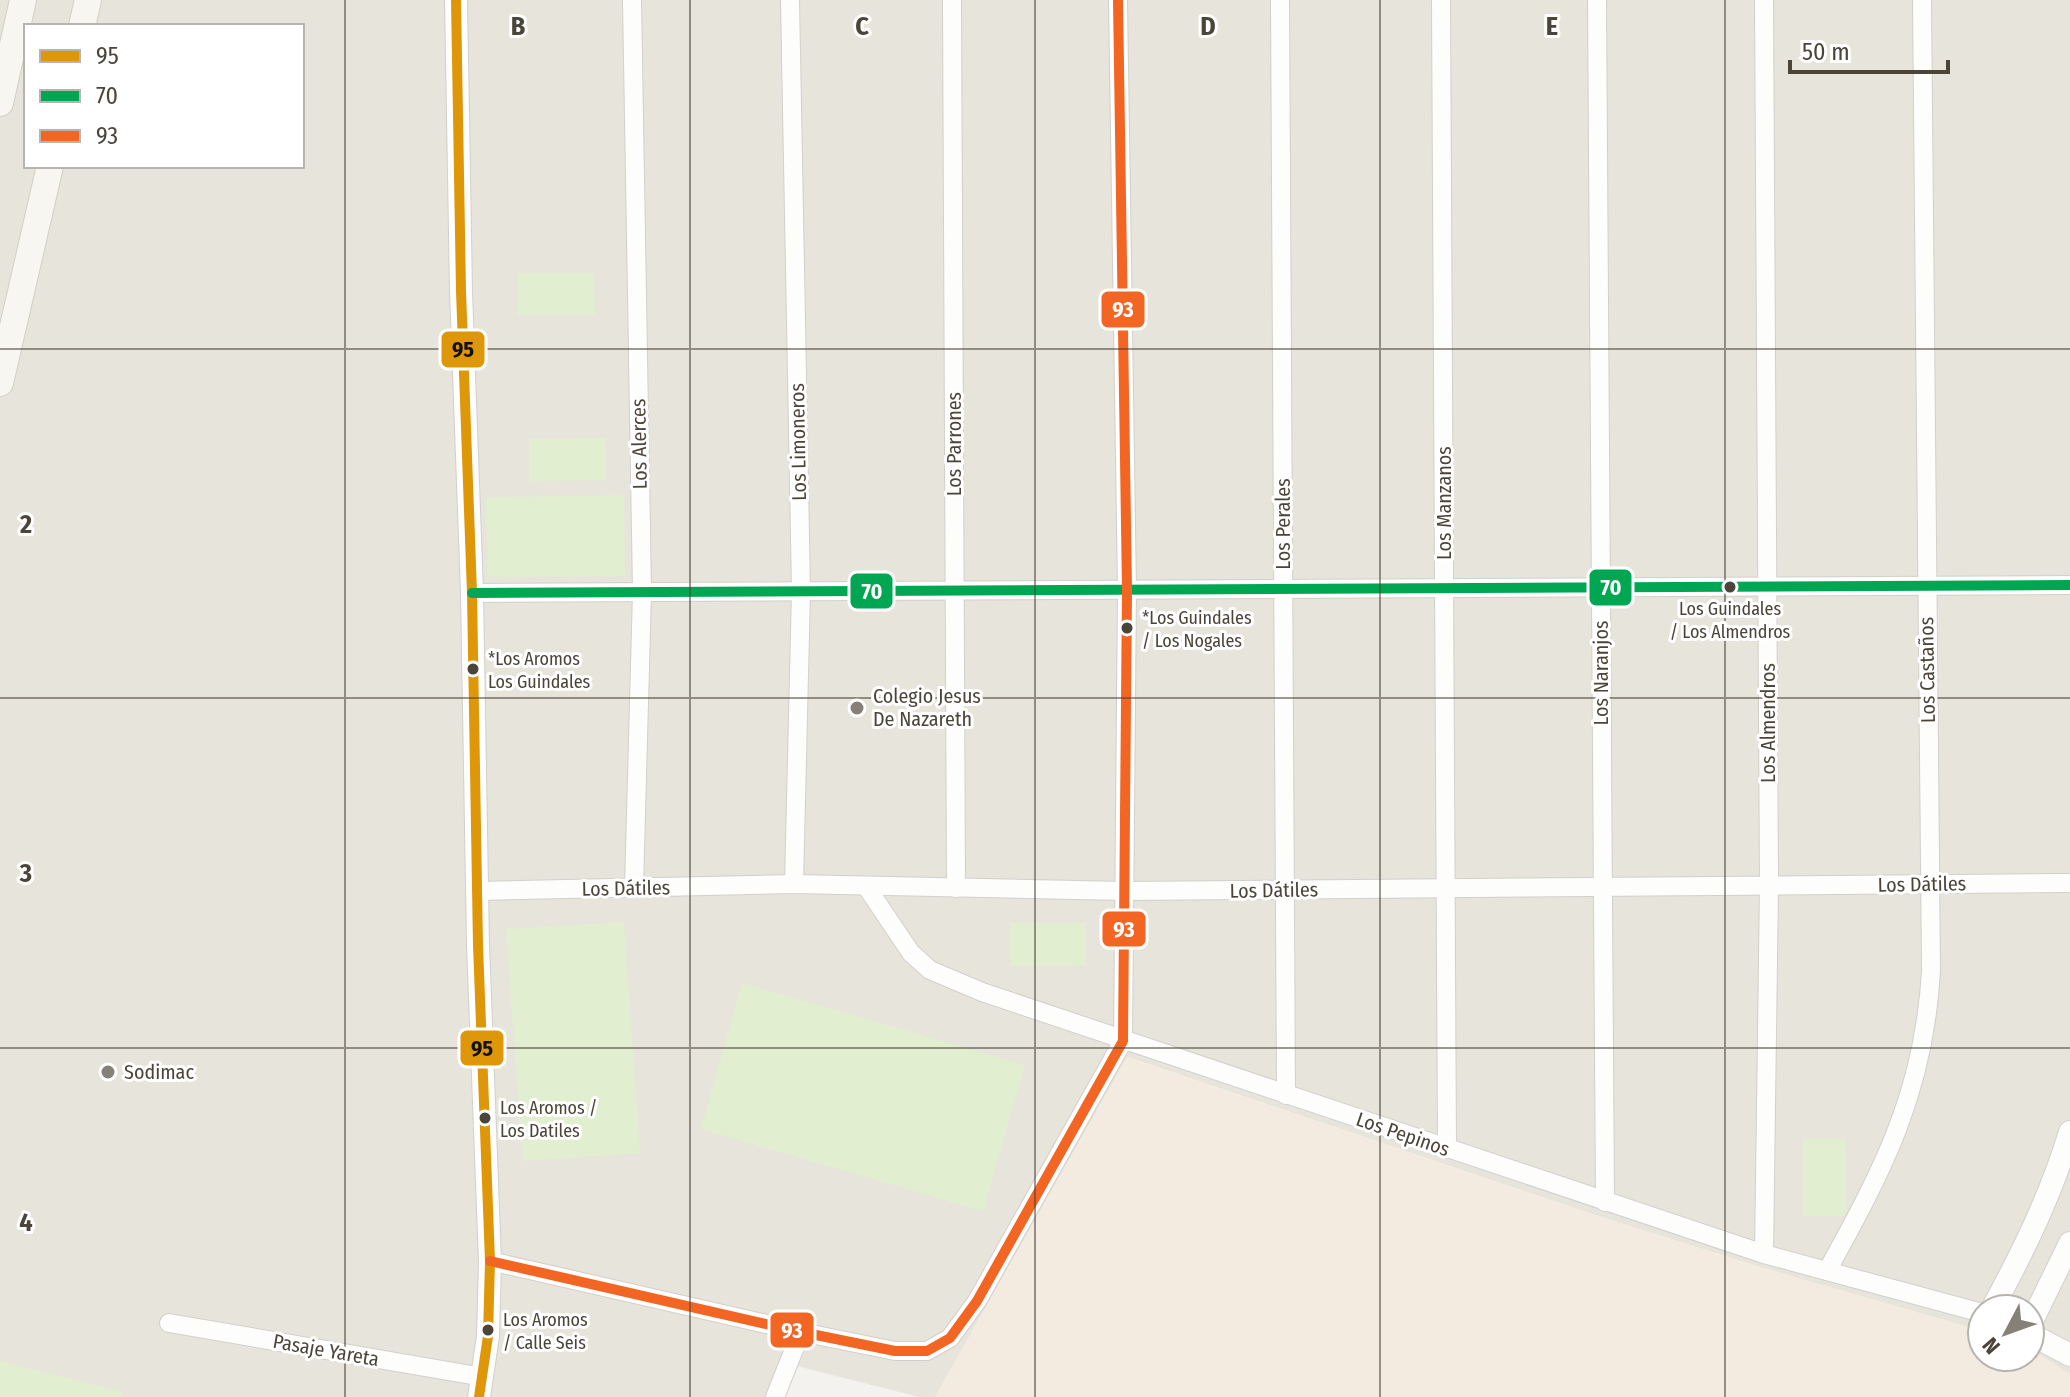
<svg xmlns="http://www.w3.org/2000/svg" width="2070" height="1397" font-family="'Fira Sans Condensed',sans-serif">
  <rect width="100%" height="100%" fill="#f4f2ee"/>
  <path fill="#e7e4dc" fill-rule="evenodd" d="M0,0h2070v1374l-40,-25v-40h-48v22l-222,-64 -162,-51 -470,-159 -193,340h-16l-126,-32 -12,32h-781zM26,26h276v140h-276z"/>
  <polygon fill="#f3ebdf" points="1127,1057 1598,1216 1760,1267 1982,1331 1982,1357 2030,1357 2030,1349 2070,1374 2070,1397 935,1397"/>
  <g fill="#e1eecf">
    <polygon points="517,273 594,273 595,315 518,315"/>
    <polygon points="605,438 606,480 529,481 529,439"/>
    <polygon points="624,495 625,576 488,577 486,497"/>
    <polygon points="624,922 640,1153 522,1161 506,929"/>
    <polygon points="1010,923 1086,923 1086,965 1010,966"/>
    <polygon points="742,983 1025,1065 983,1211 701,1129"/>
    <polygon points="1803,1139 1845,1139 1846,1216 1803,1216"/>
    <polygon points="0,1361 123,1392 122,1397 0,1397"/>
  </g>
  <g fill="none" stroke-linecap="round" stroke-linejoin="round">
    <g stroke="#d2d0cb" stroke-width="20">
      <g id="minor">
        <polyline points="632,0 642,592 634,888"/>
        <polyline points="790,0 801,591 794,884"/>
        <polyline points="952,0 956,888"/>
        <polyline points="1280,0 1286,1095"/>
        <polyline points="1441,0 1447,1149"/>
        <polyline points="1597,0 1605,1202"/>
        <polyline points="1764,0 1769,886 1764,1254"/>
        <polyline points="472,593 2070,585"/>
        <polyline points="866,886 911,953 930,970 982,992 1764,1254 1982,1313"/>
        <polyline points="478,891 794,884 1125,891 2070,883"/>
        <polyline points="490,1261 801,1332 895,1351 927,1351 950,1338 977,1301 1123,1041 1127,590 1118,0"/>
        <path d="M1827,1271c57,-103 97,-179 104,-300l-9,-971"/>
        <polyline points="169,1323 483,1377"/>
        <polyline points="775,1397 801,1332"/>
      </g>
    </g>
    <g stroke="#d2d0cb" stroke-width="24">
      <g id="tertiary">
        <polyline points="456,0 461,291 472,593 478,945 490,1261 488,1336 479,1397"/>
        <path d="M1992,1309c31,-57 59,-114 78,-177"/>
        <polyline points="2030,1325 2070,1243"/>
        <polyline points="2030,1334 2070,1355"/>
      </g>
    </g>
    <g stroke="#d3cfc5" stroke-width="28">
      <g id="secondary">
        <polyline points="82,26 88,0"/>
        <polyline points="0,103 23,0"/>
        <polyline points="0,383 50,166"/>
      </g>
    </g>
    <use href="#minor" stroke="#fdfdfc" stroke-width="18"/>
    <use href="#tertiary" stroke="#fdfdfc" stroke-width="22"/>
    <use href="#secondary" stroke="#f7f6f1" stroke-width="26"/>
    <g stroke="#fff" stroke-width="16">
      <polyline id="bus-1" points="456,0 461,291 472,593 478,945 490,1261 488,1336 479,1397"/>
    </g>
    <g stroke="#fff" stroke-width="16">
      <polyline id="bus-2" points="472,593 2070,585"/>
    </g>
    <g stroke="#fff" stroke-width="16">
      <polyline id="bus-3" points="490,1261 801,1332 895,1351 927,1351 950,1338 977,1301 1123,1041 1127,590 1118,0"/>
    </g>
    <use href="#bus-1" stroke="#dd9709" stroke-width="10"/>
    <use href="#bus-2" stroke="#00a651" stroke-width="10"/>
    <use href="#bus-3" stroke="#f26522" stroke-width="10"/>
  </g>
  <path fill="none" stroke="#4b4439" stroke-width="2" stroke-opacity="0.55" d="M345,0v1397M690,0v1397M1035,0v1397M1380,0v1397M1725,0v1397M0,349h2070M0,698h2070M0,1048h2070"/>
  <g fill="#4b4439" stroke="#fff" stroke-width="3">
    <circle cx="1730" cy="587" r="7"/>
    <circle cx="1127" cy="628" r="7"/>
    <circle cx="473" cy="669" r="7"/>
    <circle cx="485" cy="1118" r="7"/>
    <circle cx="488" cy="1330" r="7"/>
  </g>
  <g fill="#868178" stroke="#fff" stroke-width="3">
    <circle cx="857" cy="708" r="8"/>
    <circle cx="108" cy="1072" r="8"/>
  </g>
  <g text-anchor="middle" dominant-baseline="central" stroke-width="6" stroke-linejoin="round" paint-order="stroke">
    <g font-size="18" fill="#4b4439" stroke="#fff" text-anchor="start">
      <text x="1730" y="609" text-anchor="middle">Los Guindales<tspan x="1730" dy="23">/ Los Almendros</tspan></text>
      <text x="1142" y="618">*Los Guindales<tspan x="1142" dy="23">/ Los Nogales</tspan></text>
      <text x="488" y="659">*Los Aromos<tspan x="488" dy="23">Los Guindales</tspan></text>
      <text x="500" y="1108">Los Aromos /<tspan x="500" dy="23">Los Datiles</tspan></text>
      <text x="503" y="1320">Los Aromos<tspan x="503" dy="23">/ Calle Seis</tspan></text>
    </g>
    <g font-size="20" fill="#4b4439" stroke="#fff">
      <text transform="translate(798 442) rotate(-91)">Los Limoneros</text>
      <text transform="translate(639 444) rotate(-91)">Los Alerces</text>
      <text transform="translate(954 444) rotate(-90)">Los Parrones</text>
      <text transform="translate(1444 503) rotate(-90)">Los Manzanos</text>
      <text transform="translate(1283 524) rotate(-90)">Los Perales</text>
      <text transform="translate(1927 670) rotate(-91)">Los Castaños</text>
      <text transform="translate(1601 673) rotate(-90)">Los Naranjos</text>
      <text transform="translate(1768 723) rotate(-90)">Los Almendros</text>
      <text transform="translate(1922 884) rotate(-1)">Los Dátiles</text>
      <text transform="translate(626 888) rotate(-1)">Los Dátiles</text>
      <text transform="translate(1274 890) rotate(-1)">Los Dátiles</text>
      <text transform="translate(1403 1134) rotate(19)">Los Pepinos</text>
      <text transform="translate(326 1350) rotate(10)">Pasaje Yareta</text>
    </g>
    <g font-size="20" fill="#4b4439" stroke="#fff" text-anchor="start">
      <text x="873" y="696">Colegio Jesus<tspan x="873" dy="23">De Nazareth</tspan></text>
      <text x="124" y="1072">Sodimac</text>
    </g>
  </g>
  <g font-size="26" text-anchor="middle" font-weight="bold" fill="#4b4439" stroke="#fff" stroke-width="6" stroke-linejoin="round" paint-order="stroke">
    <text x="518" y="35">B</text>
    <text x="862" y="35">C</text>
    <text x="1208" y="35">D</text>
    <text x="1552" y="35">E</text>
    <text x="26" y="533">2</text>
    <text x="26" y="882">3</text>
    <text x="26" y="1231">4</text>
  </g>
  <g stroke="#fff" stroke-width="3">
    <rect x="1100" y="290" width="46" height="39" rx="8" fill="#f26522"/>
    <rect x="440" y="330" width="46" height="39" rx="8" fill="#dd9709"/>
    <rect x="1588" y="568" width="45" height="39" rx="8" fill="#00a651"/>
    <rect x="849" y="572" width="45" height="38" rx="8" fill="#00a651"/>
    <rect x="1101" y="910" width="46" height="38" rx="8" fill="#f26522"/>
    <rect x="459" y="1029" width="46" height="38" rx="8" fill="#dd9709"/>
    <rect x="769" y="1311" width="46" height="38" rx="8" fill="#f26522"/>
  </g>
  <g font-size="22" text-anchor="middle" font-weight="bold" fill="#fff">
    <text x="1123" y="317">93</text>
    <text x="1611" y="595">70</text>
    <text x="872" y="599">70</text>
    <text x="1124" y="937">93</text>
    <text x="792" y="1338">93</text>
  </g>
  <g font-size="22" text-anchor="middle" font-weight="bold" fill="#111">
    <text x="463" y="357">95</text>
    <text x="482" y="1056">95</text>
  </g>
  <rect x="24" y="24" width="280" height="144" fill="#ffffff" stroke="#b7b4b0" stroke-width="2"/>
  <rect x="40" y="50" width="40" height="12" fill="#dd9709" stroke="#b7b4b0" stroke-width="2"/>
  <text x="96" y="64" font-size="24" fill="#4b4439">95</text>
  <rect x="40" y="90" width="40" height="12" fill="#00a651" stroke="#b7b4b0" stroke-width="2"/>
  <text x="96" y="104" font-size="24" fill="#4b4439">70</text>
  <rect x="40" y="130" width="40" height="12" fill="#f26522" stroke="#b7b4b0" stroke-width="2"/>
  <text x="96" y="144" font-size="24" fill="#4b4439">93</text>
  <g transform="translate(2006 1333) rotate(229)"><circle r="38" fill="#ffffff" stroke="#b7b4b0" stroke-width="2"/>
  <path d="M0-6L14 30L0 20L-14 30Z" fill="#868178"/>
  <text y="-12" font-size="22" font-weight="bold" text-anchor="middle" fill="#4b4439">N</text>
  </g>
  <path d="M1790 60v12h158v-12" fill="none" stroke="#4b4439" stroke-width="4"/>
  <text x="1802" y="60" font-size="24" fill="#4b4439" stroke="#ffffff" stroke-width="6" paint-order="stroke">50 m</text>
</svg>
